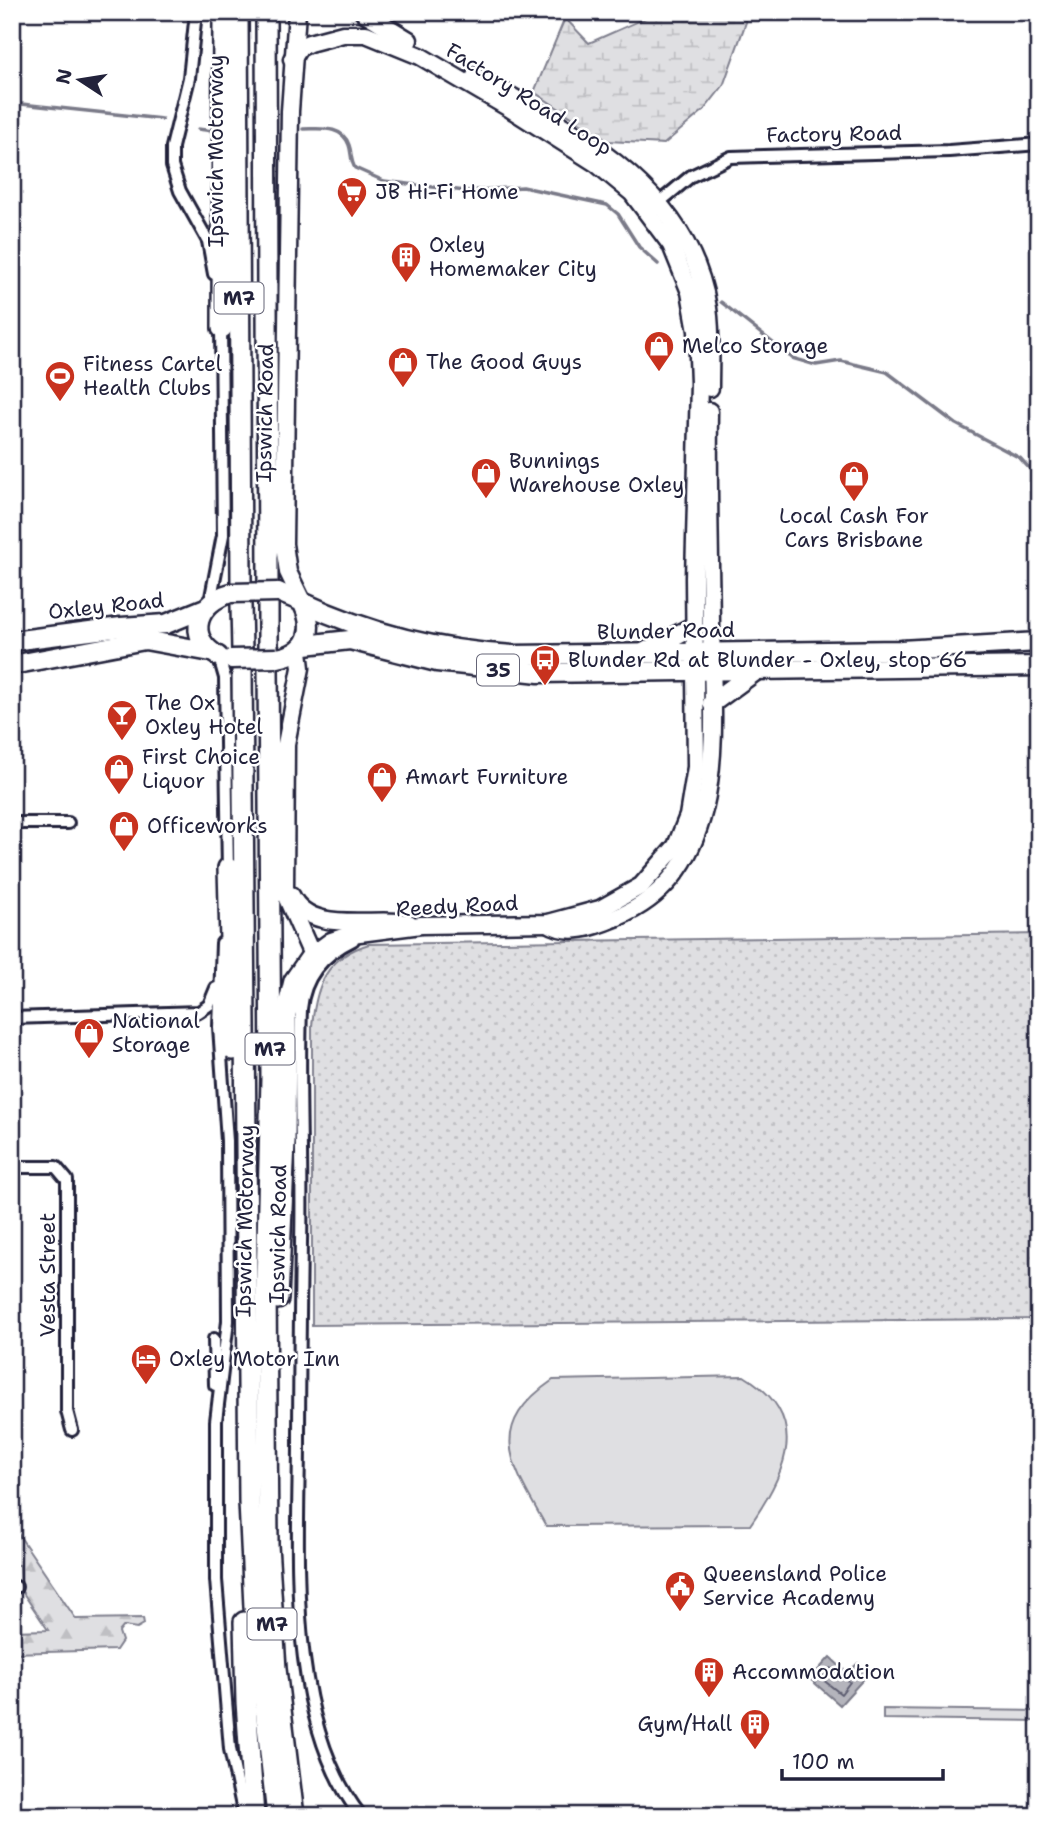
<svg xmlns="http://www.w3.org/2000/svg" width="1051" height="1828" font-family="'Shantell Sans',sans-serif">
  <defs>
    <pattern id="grass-dots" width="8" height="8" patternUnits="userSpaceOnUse" patternTransform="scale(1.75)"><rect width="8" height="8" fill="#dfdfe2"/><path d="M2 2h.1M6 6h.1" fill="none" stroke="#bfbfc3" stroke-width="1.8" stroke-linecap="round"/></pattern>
    <pattern id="forest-firs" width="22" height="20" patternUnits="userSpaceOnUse" patternTransform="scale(1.75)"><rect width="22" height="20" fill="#dfdfe2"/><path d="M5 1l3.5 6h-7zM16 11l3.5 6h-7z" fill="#bfbfc3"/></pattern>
    <pattern id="wetland-marsh" width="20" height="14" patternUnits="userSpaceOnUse" patternTransform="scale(1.75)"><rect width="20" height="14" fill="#dfdfe2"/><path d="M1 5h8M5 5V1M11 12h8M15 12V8" fill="none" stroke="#bfbfc3"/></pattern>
  </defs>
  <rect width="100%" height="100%" fill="#fff"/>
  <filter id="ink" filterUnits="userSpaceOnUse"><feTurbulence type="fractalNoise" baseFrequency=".0143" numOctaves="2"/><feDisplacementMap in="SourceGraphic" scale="14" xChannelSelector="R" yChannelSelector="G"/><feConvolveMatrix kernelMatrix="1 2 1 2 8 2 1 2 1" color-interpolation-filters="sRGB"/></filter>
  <g filter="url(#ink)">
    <path fill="url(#grass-dots)" stroke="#80808e" stroke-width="2" d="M1039,934v385l-727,6v-299c4,-41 14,-69 57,-82z"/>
    <polygon fill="url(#forest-firs)" stroke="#80808e" stroke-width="2" points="12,1525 76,1619 143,1618 144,1624 137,1628 124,1626 119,1632 122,1641 116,1650 12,1653 12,1631 48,1630 21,1590 20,1565 12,1565"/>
    <polygon fill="url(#wetland-marsh)" stroke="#80808e" stroke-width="2" points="659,12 740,12 746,22 723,86 704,110 664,144 608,141 534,92 565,18 589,43"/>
    <g fill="#dfdfe2" stroke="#80808e" stroke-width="2">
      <path d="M744,1376c68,41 43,96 6,149l-204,1c-33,-59 -63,-98 7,-146z"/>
      <polygon points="883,1709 1039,1711 1039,1721 883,1719"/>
    </g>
    <polygon fill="#b4b4bc" stroke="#7a7a88" stroke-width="2" points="830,1657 847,1673 858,1663 869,1673 840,1705 810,1679"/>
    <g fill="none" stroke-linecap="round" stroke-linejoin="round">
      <polygon stroke="#5c5c6f" stroke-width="2" points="831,1668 850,1682 841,1694 822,1679"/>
      <g stroke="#7a7a88" stroke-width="3.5">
        <polyline points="12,103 162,119"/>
        <polyline points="198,129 213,131"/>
        <path d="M303,129c17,0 39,-4 46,16 3,8 1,15 6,23l29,13 81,10 58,-4 84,18 11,9 21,33 19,17"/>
        <polyline points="721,302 792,358 816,365 841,361 887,372 956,424 1020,458 1039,479"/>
      </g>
      <g stroke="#22223b" stroke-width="16">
        <g id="street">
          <polyline points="196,12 189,78 172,147 172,166 180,191 208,241 214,274"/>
          <polyline points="655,206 691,176 731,157 949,151 1039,144"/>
          <polyline points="210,602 223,535 221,325"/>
          <polyline points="219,657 225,678 228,872"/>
          <polyline points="12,823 68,823"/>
          <path d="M353,940c-29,14 -49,36 -52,69 -3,77 2,155 0,233 -1,68 -2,137 -2,206 -1,113 -12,274 62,368"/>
          <polyline points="222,943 219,1027 227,1141 228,1321 216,1421 216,1580 230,1749 244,1816"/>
          <polyline points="12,1018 199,1012 209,1005 216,988"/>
          <polyline points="12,1167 56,1167 67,1180 67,1411 72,1430"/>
          <polyline points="214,1339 215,1385"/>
          <polyline points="12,1587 16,1587"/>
        </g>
      </g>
      <g stroke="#22223b" stroke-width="21">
        <g id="secondary">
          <polyline points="297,12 290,111 284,544 288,572 302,601"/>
          <polyline points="363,12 409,40"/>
          <polyline points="292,59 299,48 309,43 343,34 366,34 420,56 509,108 597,164 632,193 671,245 690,292 697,331 699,383 694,578 696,767 688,816 676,846 641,886 600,909 548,923 421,925 352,934 331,941 312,955 285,894 286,744 301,668 299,651"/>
          <path d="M475,76c96,54 214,110 233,232 4,26 2,54 2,80"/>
          <path d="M291,895c19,41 82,21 118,28"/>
          <path d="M548,923c22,14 48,3 70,-6 115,-48 94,-194 93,-294 -1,-71 -3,-142 -2,-212"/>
        </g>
      </g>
      <g stroke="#22223b" stroke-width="23">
        <g id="primary">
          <path d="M302,602c68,32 136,49 211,53l388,-5 138,-8"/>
          <polyline points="12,641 121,627 166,624 203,609"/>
          <polyline points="305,645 350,640 437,662 539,673 1039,666"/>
          <polyline points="645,652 693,627"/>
          <path d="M218,656c-34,-20 -20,-54 13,-63"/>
          <path d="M277,658c32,-5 39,-29 25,-56l-24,-10"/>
          <polyline points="12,665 145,640 211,652"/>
          <polyline points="712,703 757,670"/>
        </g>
      </g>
      <g stroke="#22223b" stroke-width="24">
        <g id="highway">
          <polyline points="238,12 241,584"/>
          <polyline points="266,12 268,584"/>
          <polyline points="222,328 223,12"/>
          <polyline points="241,605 242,651"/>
          <polyline points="268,651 268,604"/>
          <polyline points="242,667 249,1502 254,1607 277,1816"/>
          <polyline points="268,667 271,1078 266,1287 268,1545 276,1669 294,1816"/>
          <polyline points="228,868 233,1050"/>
          <polyline points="278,1299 285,1142 286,1014 294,981 312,955"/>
          <polyline points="244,1622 246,1702 254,1816"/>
        </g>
      </g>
      <use href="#street" stroke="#fff" stroke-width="10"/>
      <use href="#secondary" stroke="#fff" stroke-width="16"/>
      <use href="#primary" stroke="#fff" stroke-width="18"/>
      <use href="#highway" stroke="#fff" stroke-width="19"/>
      <g stroke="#22223b" stroke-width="23" stroke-linecap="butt">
        <g id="primary-bridge">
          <polyline points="231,593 278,592"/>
          <polyline points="231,659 277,658"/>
        </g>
      </g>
      <use href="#primary-bridge" stroke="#fff" stroke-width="18"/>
    </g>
  </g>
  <defs>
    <g id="supermarket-pin" transform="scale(1.575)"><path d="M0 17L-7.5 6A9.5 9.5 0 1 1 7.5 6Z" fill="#c8321e" stroke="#fff"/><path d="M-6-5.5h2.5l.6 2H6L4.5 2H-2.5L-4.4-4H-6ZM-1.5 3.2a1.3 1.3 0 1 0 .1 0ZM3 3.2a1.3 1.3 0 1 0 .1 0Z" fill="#fff"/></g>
    <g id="building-pin" transform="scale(1.575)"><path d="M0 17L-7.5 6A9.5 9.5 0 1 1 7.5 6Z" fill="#c8321e" stroke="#fff"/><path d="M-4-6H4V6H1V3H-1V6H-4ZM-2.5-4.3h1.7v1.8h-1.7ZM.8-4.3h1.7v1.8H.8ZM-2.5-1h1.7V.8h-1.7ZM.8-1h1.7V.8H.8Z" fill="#fff"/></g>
    <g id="shop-pin" transform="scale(1.575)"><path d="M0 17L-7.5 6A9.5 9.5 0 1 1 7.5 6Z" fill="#c8321e" stroke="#fff"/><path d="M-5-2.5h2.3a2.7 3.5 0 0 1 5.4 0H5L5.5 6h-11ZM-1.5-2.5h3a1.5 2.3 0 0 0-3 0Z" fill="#fff"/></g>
    <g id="stadium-pin" transform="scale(1.575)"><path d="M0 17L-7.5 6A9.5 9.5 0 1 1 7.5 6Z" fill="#c8321e" stroke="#fff"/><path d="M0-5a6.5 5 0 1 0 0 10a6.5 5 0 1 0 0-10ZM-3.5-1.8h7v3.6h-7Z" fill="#fff"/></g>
    <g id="bus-pin" transform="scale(1.575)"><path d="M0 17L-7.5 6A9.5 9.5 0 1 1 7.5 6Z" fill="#c8321e" stroke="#fff"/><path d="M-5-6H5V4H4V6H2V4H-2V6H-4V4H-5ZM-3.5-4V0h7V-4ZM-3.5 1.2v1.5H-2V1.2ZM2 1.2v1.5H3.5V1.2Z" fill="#fff"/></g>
    <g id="bar-pin" transform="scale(1.575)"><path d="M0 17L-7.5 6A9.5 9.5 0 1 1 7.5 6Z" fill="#c8321e" stroke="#fff"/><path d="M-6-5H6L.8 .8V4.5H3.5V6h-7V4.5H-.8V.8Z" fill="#fff"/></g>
    <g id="hotel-pin" transform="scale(1.575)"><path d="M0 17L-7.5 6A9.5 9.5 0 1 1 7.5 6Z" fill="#c8321e" stroke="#fff"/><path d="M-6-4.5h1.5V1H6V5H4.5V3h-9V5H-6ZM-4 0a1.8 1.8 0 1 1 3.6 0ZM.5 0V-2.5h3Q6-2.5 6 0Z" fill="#fff"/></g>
    <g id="civic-pin" transform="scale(1.575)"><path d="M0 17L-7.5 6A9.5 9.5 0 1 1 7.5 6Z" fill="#c8321e" stroke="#fff"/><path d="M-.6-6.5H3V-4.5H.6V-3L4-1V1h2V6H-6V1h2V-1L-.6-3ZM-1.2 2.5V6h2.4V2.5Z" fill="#fff"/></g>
  </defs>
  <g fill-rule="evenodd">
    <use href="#supermarket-pin" x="352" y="192"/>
    <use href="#building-pin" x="406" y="257"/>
    <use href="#shop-pin" x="659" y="346"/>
    <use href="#shop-pin" x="403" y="362"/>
    <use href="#stadium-pin" x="60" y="376"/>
    <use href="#shop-pin" x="486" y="473"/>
    <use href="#shop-pin" x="854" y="476"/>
    <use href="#bus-pin" x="545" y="660"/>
    <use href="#bar-pin" x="122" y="715"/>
    <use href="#shop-pin" x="119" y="769"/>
    <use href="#shop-pin" x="382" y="777"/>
    <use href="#shop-pin" x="124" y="826"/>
    <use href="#shop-pin" x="89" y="1033"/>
    <use href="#hotel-pin" x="146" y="1359"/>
    <use href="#civic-pin" x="680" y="1586"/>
    <use href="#building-pin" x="709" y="1672"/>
    <use href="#building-pin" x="755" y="1724"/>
  </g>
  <g text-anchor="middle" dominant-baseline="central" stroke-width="5" stroke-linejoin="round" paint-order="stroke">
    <g fill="#fff" stroke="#646476" stroke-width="2">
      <rect x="214.5" y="282.5" width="49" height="31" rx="5"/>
      <rect x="477" y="654.5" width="42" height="31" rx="5"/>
      <rect x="245.5" y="1033.5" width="49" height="31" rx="5"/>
      <rect x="247.5" y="1608.5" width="49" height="31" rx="5"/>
    </g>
    <g font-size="19" font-weight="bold" fill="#22223b">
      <text x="239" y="298">M7</text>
      <text x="498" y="670">35</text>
      <text x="270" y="1049">M7</text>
      <text x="272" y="1624">M7</text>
    </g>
    <g font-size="21" fill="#22223b" stroke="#fff">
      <text transform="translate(529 99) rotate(32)">Factory Road Loop</text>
      <text transform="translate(834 134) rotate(-1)">Factory Road</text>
      <text transform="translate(216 151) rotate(-90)">Ipswich Motorway</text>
      <text transform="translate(265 413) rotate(-89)">Ipswich Road</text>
      <text transform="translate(106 606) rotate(-6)">Oxley Road</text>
      <text transform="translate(666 631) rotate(-1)">Blunder Road</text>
      <text transform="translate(457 906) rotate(-3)">Reedy Road</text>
      <text transform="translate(245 1221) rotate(-89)">Ipswich Motorway</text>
      <text transform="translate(278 1234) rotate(-89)">Ipswich Road</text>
      <text transform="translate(48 1275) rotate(-90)">Vesta Street</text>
    </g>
    <g font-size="21" fill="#22223b" stroke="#fff" text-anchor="start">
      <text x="375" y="192">JB Hi-Fi Home</text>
      <text x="429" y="245">Oxley<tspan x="429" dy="24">Homemaker City</tspan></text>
      <text x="682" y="346">Melco Storage</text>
      <text x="426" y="362">The Good Guys</text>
      <text x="83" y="364">Fitness Cartel<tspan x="83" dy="24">Health Clubs</tspan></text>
      <text x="509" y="461">Bunnings<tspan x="509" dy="24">Warehouse Oxley</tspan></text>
      <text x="854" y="516" text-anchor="middle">Local Cash For<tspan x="854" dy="24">Cars Brisbane</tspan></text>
      <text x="568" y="660">Blunder Rd at Blunder - Oxley, stop 66</text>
      <text x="145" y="703">The Ox<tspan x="145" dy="24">Oxley Hotel</tspan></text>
      <text x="142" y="757">First Choice<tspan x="142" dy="24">Liquor</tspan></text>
      <text x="405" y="777">Amart Furniture</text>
      <text x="147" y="826">Officeworks</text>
      <text x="112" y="1021">National<tspan x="112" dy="24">Storage</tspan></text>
      <text x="169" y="1359">Oxley Motor Inn</text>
      <text x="703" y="1574">Queensland Police<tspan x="703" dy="24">Service Academy</tspan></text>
      <text x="732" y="1672">Accommodation</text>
      <text x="732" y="1724" text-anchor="end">Gym/Hall</text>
    </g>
  </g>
  <rect width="1051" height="1828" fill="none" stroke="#fff" stroke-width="42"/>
  <rect x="21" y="21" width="1009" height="1786" fill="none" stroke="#22223b" stroke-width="2.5" filter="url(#ink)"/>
  <g transform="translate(80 80) rotate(282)" stroke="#ffffff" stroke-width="5" paint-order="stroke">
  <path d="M0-5L12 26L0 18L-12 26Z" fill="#22223b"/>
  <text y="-10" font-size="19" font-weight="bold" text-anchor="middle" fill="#22223b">N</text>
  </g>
  <path d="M782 1769v10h161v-10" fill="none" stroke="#22223b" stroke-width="3.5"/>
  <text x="792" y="1769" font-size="21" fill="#22223b" stroke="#ffffff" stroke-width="5" paint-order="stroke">100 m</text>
</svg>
